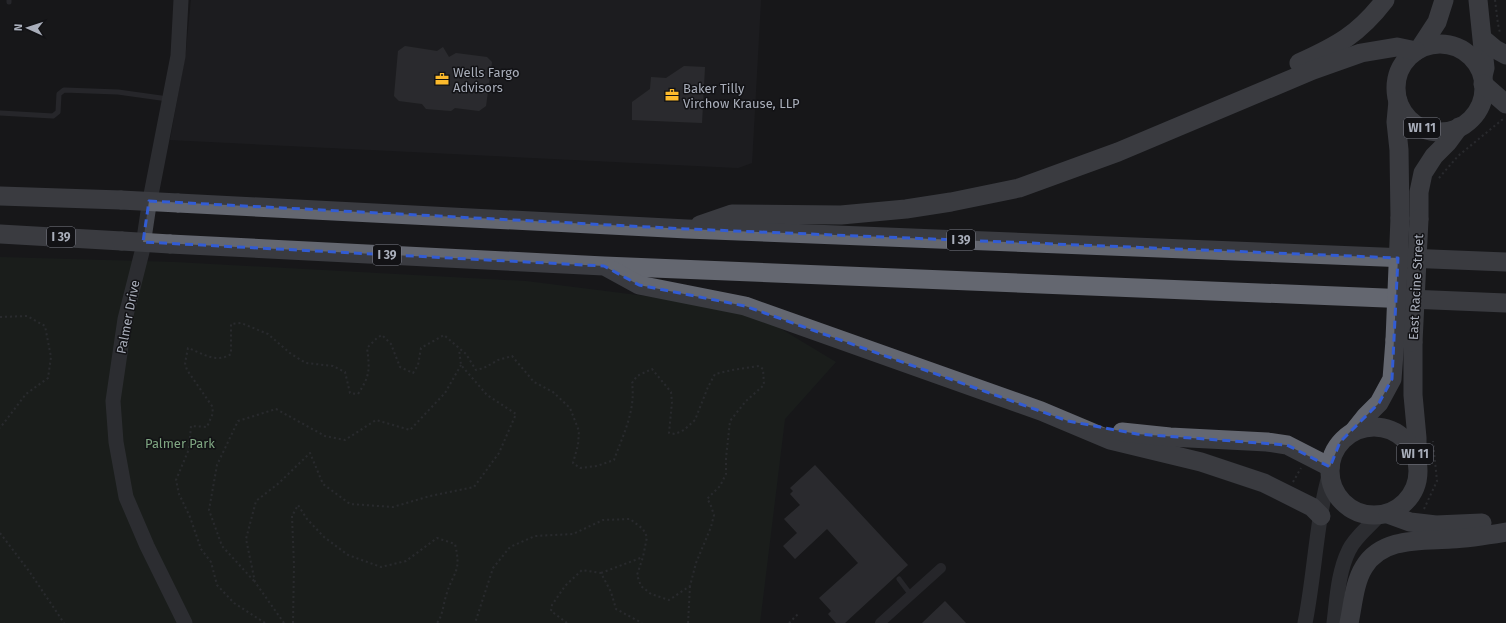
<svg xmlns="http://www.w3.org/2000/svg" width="1506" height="623" font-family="'Fira Sans',sans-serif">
  <rect width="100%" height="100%" fill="#17171a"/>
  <polygon fill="#232327" points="191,0 761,0 752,163 738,168 170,140 186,51"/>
  <polygon fill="#1d251e" points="0,257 175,262 526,281 748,309 836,362 785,419 760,623 0,623"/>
  <g fill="#414247">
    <polygon points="405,46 437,51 443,47 449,57 456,53 487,57 492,62 486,106 479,111 455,108 451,111 426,109 422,104 399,101 394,96 398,51"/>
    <polygon points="684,66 705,67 702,123 632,120 632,102 650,89 651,77 666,78"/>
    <polygon points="815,465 908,565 845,623 836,623 828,614 831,611 819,598 858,563 827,529 795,559 783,546 797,533 784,519 800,505 790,494 793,491 790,488"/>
    <polygon points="945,601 966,623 922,623"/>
  </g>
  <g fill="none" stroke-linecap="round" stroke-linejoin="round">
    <g stroke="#3e4046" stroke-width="2" stroke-dasharray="2 3" stroke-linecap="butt">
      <polyline points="1495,0 1498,24 1500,33"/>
      <polyline points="1439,178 1458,156 1503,119"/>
      <polyline points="0,317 27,316 45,326 51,357 48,378 26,394 0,428"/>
      <polyline points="1293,482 1301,468"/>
      <polyline points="1424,509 1437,481 1433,441"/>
      <polyline points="0,533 29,571 64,623"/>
      <polyline points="601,573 643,557"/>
      <polyline points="254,581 222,546 209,510 217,465 238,421 276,409 325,436 345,440 376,420 410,430 445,393 461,365"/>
      <path d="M265,623l-31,-20 -17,-18 -6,-23 -10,-13 -11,-32 -11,-23 -3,-14 13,-31 2,-23 16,1 6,-14 -1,-7 -25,-36 -2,-7 3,-15c14,5 28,16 43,6v-30l10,-1 27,11 23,20 15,9 27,3 12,6 5,21 8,1c12,-18 12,-25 9,-46l10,-10 5,-3 9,9 9,23 13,6 5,-8 3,-17 23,-13 22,19 10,16 8,-2 14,-8 14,-4 22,26 19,10 17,16 9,23 -1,14 -5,18 7,5 17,-2 17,-6c9,-25 22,-50 18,-77l5,-7 15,-7 19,23 1,10 -3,31 6,1 9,-4 11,-10 13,-33 7,-13 17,-4 27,-4 4,3 1,16 -18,16 -16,20 -4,37v16l-6,12 -13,13 3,4 4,12 -3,12 -15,36 -6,23 -21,14 -18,-6 -10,-8 -4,-11 6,-18 4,-20 -4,-8 -13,-10 -27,1 -30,14 -38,2 -25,11 -17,21 -18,55"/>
      <polyline points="284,623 255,582 246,539 256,501 279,483 310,453 323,484 350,504 393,507 430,496 474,487 499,453 516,414 487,395 461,365 459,349"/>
      <path d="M293,623l1,-58 -2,-49 6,-11 9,14 17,18 24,18 33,12 25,-6 31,-23 18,6c7,29 -2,27 -9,52 -3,9 -3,19 -9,27"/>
      <polyline points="567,623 551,611 552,605 565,586 582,570 601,573 611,592 616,609 642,623"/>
      <polyline points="688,623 690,586"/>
      <polyline points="789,623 799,613"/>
    </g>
    <g stroke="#38393f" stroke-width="5">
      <polyline points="9,2 9,0"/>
      <polyline points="0,113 53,116 58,112 59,94 64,90 118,92 168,99"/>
      <polyline points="899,579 911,595"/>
    </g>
    <polyline stroke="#38393f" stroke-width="10" points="880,623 941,568"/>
    <g stroke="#46484f" stroke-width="15">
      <polyline points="181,0 178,56 149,205 142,252 125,319 113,401 116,442 126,497 147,546 185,623"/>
      <path d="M1305,623c10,-50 11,-102 25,-151"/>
      <path d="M1334,623c3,-24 4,-51 15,-73 6,-13 21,-24 30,-35"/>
    </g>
    <g stroke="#646770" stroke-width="19">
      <polyline points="1478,0 1485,68 1483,76"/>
      <polyline points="1483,39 1495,49 1506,55"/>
      <circle cx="1440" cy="88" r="44"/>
      <polyline points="1420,48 1437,22 1444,0"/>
      <path d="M1299,63c38,-17 60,-29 86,-63"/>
      <polyline points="1483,84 1506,104"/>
      <polyline points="1398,101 1396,122 1399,150 1400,218"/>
      <polyline points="0,196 121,200"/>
      <polyline points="178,203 687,229 1506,262"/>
      <polyline points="1419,219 1419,192 1423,173 1434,156 1448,142 1459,127"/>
      <polyline points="700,225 732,214 841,215 906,209 951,202 1019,188 1118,152 1313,70 1361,53 1397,47 1416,51"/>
      <polyline points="0,234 122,241"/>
      <polyline points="170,244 604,266 1506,303"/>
      <polyline points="608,268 639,285 745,306 1041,411 1110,440 1201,462 1264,483 1312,507 1321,516"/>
      <polyline points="1413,342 1413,395 1417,438 1417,457"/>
      <circle cx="1374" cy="471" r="44"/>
      <polyline points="1354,431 1366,416 1379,403 1392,379 1395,340"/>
      <polyline points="1122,432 1170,437 1267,442 1287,445 1330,467"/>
      <polyline points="1388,514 1410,522 1436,525 1482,523"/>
      <path d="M1349,623c4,-18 5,-40 15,-56 18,-30 57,-26 87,-28 19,-1 37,-4 55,-7"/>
    </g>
    <g stroke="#646770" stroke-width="19">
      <polyline points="121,200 178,203"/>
      <polyline points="122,241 170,244"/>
      <polyline points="1395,340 1400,218"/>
      <polyline points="1413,342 1419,219"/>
    </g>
  </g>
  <path d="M0 0H1506V623H0ZM149,201l538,28 711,29 -6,121 -13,24 -39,39 -10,25 -43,-22 -150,-11 -69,-13 -323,-115 -106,-21 -35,-19 -461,-24z" fill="#17171a" fill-opacity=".55" fill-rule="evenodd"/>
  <path fill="none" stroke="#325cd4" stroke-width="3" stroke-dasharray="8 5" stroke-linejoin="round" d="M149,201l538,28 711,29 -6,121 -13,24 -39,39 -10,25 -43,-22 -150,-11 -69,-13 -323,-115 -106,-21 -35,-19 -461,-24z"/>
  <defs>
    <g id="office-bare" transform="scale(1.08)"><path d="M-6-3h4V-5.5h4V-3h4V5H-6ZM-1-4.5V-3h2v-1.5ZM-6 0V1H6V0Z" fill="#fcba2c" stroke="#121215" stroke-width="2.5" paint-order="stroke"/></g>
  </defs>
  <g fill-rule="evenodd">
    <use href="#office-bare" x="442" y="79"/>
    <use href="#office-bare" x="672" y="95"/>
  </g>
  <g text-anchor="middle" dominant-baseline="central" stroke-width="3" stroke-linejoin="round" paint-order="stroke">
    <g fill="#121215" stroke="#7c7f88" stroke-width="1">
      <rect x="1404" y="118" width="36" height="20" rx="3"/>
      <rect x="47" y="227" width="28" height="20" rx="3"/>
      <rect x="947" y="230" width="28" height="20" rx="3"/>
      <rect x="373" y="245" width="28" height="20" rx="3"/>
      <rect x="1397" y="444" width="36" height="20" rx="3"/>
    </g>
    <g font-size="12" font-weight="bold" fill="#a9aeba">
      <text x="1422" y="128">WI 11</text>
      <text x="61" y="237">I 39</text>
      <text x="961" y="240">I 39</text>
      <text x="387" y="255">I 39</text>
      <text x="1415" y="454">WI 11</text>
    </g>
    <g font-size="13" fill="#a9aeba" stroke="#121215" text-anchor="start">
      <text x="453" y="72">Wells Fargo<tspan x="453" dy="15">Advisors</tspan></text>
      <text x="683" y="88">Baker Tilly<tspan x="683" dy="15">Virchow Krause, LLP</tspan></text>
    </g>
    <g font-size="13" fill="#a9aeba" stroke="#121215">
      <text transform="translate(1416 287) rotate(-87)">East Racine Street</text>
      <text transform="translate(128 317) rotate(-79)">Palmer Drive</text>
    </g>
    <g font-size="13" fill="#7fa682" stroke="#121215">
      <text x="180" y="443">Palmer Park</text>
    </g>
  </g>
  <g transform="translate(28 28) rotate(273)" stroke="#121215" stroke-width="3" paint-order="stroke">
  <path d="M0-3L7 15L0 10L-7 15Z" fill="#a9aeba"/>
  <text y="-6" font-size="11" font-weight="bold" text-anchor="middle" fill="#a9aeba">N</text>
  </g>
</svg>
